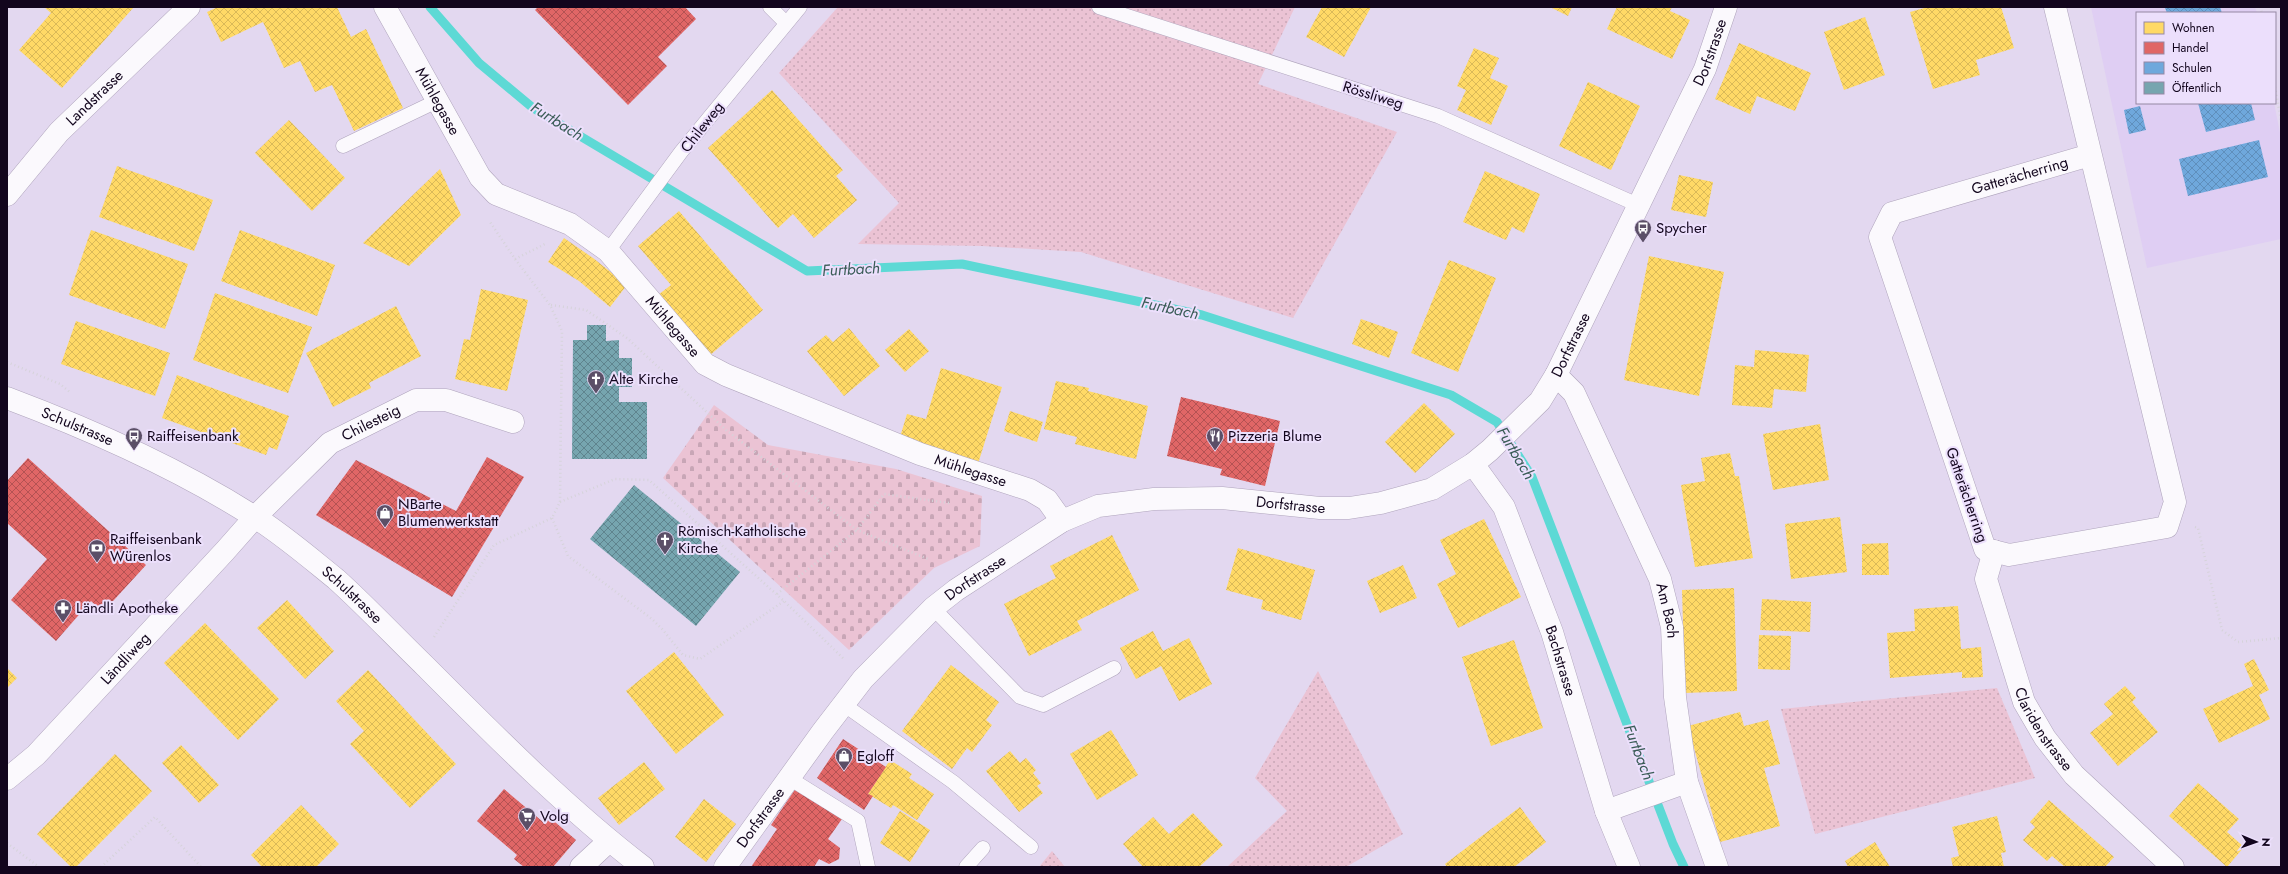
<svg xmlns="http://www.w3.org/2000/svg" width="2288" height="874" font-family="Jost,sans-serif">
  <defs>
    <pattern id="grass-dots" width="8" height="8" patternUnits="userSpaceOnUse"><rect width="8" height="8" fill="#ebc3d4"/><path d="M2 2h.1M6 6h.1" fill="none" stroke="#c8a6b6" stroke-width="1.8" stroke-linecap="round"/></pattern>
    <pattern id="cemetery-stones" width="16" height="16" patternUnits="userSpaceOnUse"><rect width="16" height="16" fill="#ebc3d4"/><path d="M2 7V4a2 2 0 0 1 4 0v3zM10 15v-3a2 2 0 0 1 4 0v3z" fill="#c8a6b6"/></pattern>
    <pattern id="homes-cross-hatch" width="8" height="8" patternUnits="userSpaceOnUse"><rect width="8" height="8" fill="#ffd966"/><path d="M0 0l8 8M0 8l8-8" fill="none" stroke="#dab958"/></pattern>
    <pattern id="shops-cross-hatch" width="8" height="8" patternUnits="userSpaceOnUse"><rect width="8" height="8" fill="#e06666"/><path d="M0 0l8 8M0 8l8-8" fill="none" stroke="#b45253"/></pattern>
    <pattern id="schools-cross-hatch" width="8" height="8" patternUnits="userSpaceOnUse"><rect width="8" height="8" fill="#6fa8dc"/><path d="M0 0l8 8M0 8l8-8" fill="none" stroke="#5f8fbc"/></pattern>
    <pattern id="public-cross-hatch" width="8" height="8" patternUnits="userSpaceOnUse"><rect width="8" height="8" fill="#76a5af"/><path d="M0 0l8 8M0 8l8-8" fill="none" stroke="#5f848e"/></pattern>
  </defs>
  <rect width="100%" height="100%" fill="#e3d8f0"/>
  <polygon fill="#dfcef3" points="2091,7 2255,7 2257,13 2137,13 2137,103 2274,103 2281,138 2281,239 2147,268"/>
  <g fill="url(#grass-dots)">
    <polygon points="838,7 1295,7 1258,84 1397,132 1293,318 1081,252 982,246 858,244 899,203 779,73"/>
    <polygon points="1318,671 1403,834 1346,867 1227,867 1287,811 1255,778"/>
    <polygon points="1997,688 2035,778 1815,834 1781,709"/>
    <polygon points="1052,851 1065,867 1039,867"/>
  </g>
  <polygon fill="url(#cemetery-stones)" points="714,405 768,445 896,469 982,496 980,546 934,568 849,650 663,478"/>
  <g fill="url(#homes-cross-hatch)">
    <polygon points="44,7 134,7 62,88 19,50 51,13"/>
    <polygon points="218,7 337,7 351,37 366,29 403,108 354,131 332,85 315,92 300,61 284,68 263,22 221,42 207,12"/>
    <polygon points="1322,7 1371,7 1344,57 1306,37"/>
    <polygon points="1550,7 1572,7 1568,16"/>
    <polygon points="1617,7 1672,7 1670,11 1690,20 1672,59 1607,29"/>
    <polygon points="1928,7 2001,7 2014,48 1976,60 1980,75 1933,89 1910,12"/>
    <polygon points="1865,17 1885,75 1844,90 1824,32"/>
    <polygon points="1739,43 1811,73 1795,111 1757,96 1750,114 1715,99"/>
    <polygon points="1474,48 1499,58 1490,78 1508,86 1491,125 1457,110 1466,90 1457,86"/>
    <polygon points="1588,82 1640,106 1611,170 1559,146"/>
    <polygon points="772,90 843,170 836,176 857,200 814,238 793,214 778,228 708,148"/>
    <polygon points="289,120 345,178 312,211 255,153"/>
    <polygon points="117,166 213,200 194,251 99,217"/>
    <polygon points="440,169 461,215 409,266 363,243"/>
    <polygon points="1485,171 1540,194 1524,233 1512,227 1506,240 1463,222"/>
    <polygon points="1679,175 1713,182 1706,217 1671,210"/>
    <polygon points="679,211 763,310 709,356 658,295 671,285 638,246"/>
    <polygon points="91,230 188,264 165,329 69,295"/>
    <polygon points="240,230 335,265 317,316 221,281"/>
    <polygon points="564,238 593,258 627,285 610,307 579,281 548,262"/>
    <polygon points="1649,256 1724,272 1699,396 1624,380"/>
    <polygon points="1449,260 1496,278 1458,372 1411,353"/>
    <polygon points="481,289 528,300 507,391 455,379 464,339 470,340"/>
    <polygon points="215,293 312,327 288,393 193,360"/>
    <polygon points="396,306 421,356 369,383 371,388 333,407 306,353"/>
    <polygon points="1361,319 1398,332 1389,358 1352,344"/>
    <polygon points="76,321 170,353 155,396 61,364"/>
    <polygon points="849,328 880,366 844,396 807,351 826,335 833,342"/>
    <polygon points="909,329 929,351 905,372 885,350"/>
    <polygon points="1755,350 1809,355 1806,392 1774,389 1772,408 1732,405 1735,365 1754,367"/>
    <polygon points="941,368 1002,387 977,467 900,437 907,414 926,419"/>
    <polygon points="177,375 289,416 277,450 269,447 266,455 162,418"/>
    <polygon points="1056,381 1089,388 1088,391 1148,406 1136,459 1075,444 1077,437 1044,429"/>
    <polygon points="1424,403 1455,434 1415,473 1385,442"/>
    <polygon points="1010,411 1043,422 1037,442 1004,431"/>
    <polygon points="1820,424 1829,480 1773,490 1763,434"/>
    <polygon points="1730,453 1735,476 1739,476 1753,558 1695,567 1681,485 1705,481 1701,458"/>
    <polygon points="1840,517 1847,572 1791,579 1785,524"/>
    <polygon points="1484,519 1521,597 1458,628 1437,584 1456,574 1440,540"/>
    <polygon points="1112,535 1139,590 1077,621 1082,630 1029,656 1004,604 1056,578 1050,566"/>
    <polygon points="1888,543 1889,575 1862,575 1862,544"/>
    <polygon points="1238,548 1315,570 1301,620 1261,609 1263,600 1226,590"/>
    <polygon points="1403,565 1417,598 1380,613 1367,581"/>
    <polygon points="1734,588 1737,691 1685,693 1682,590"/>
    <polygon points="1762,599 1811,602 1810,632 1760,630"/>
    <polygon points="287,600 334,651 305,679 257,628"/>
    <polygon points="1958,606 1961,649 1981,647 1983,677 1962,678 1962,672 1890,678 1887,633 1915,631 1914,609"/>
    <polygon points="205,623 279,699 238,740 164,663"/>
    <polygon points="1153,631 1163,651 1189,638 1212,684 1179,701 1161,666 1136,679 1120,648"/>
    <polygon points="1759,635 1791,636 1790,670 1758,669"/>
    <polygon points="1514,640 1543,728 1491,746 1462,657"/>
    <polygon points="674,652 724,715 676,754 626,691"/>
    <polygon points="2254,659 2269,690 2259,695 2270,719 2219,743 2203,709 2253,686 2244,664"/>
    <polygon points="951,665 999,702 986,720 992,725 972,752 967,748 952,769 902,731"/>
    <polygon points="7,668 17,678 7,688"/>
    <polygon points="368,670 456,764 410,808 350,744 364,731 336,701"/>
    <polygon points="2125,686 2136,698 2132,702 2158,732 2118,766 2090,733 2113,714 2104,704"/>
    <polygon points="1740,712 1744,726 1768,720 1780,764 1764,768 1780,826 1720,842 1688,726"/>
    <polygon points="1111,730 1138,775 1097,800 1070,754"/>
    <polygon points="181,745 219,785 199,803 162,763"/>
    <polygon points="1010,751 1020,763 1026,758 1036,770 1033,773 1041,783 1037,786 1043,793 1019,812 986,771"/>
    <polygon points="115,754 152,791 76,867 71,867 37,834"/>
    <polygon points="890,760 912,774 909,778 934,794 917,820 893,805 891,808 868,794"/>
    <polygon points="644,762 665,789 619,825 598,798"/>
    <polygon points="2198,783 2239,819 2227,832 2244,847 2227,867 2169,816"/>
    <polygon points="704,799 736,824 706,862 675,837"/>
    <polygon points="2049,800 2114,857 2105,867 2065,867 2052,856 2047,861 2023,840 2035,827 2030,822"/>
    <polygon points="301,805 339,844 316,867 262,867 251,855"/>
    <polygon points="1520,807 1546,842 1514,867 1447,867 1445,864"/>
    <polygon points="900,811 930,830 910,862 880,843"/>
    <polygon points="1193,813 1223,845 1199,867 1143,867 1123,844 1153,817 1169,834"/>
    <polygon points="1997,816 2006,852 2001,853 2004,867 1953,867 1951,858 1959,856 1952,827"/>
    <polygon points="1875,842 1890,867 1848,867 1845,861"/>
  </g>
  <g fill="url(#shops-cross-hatch)">
    <polygon points="538,7 685,7 696,19 658,57 667,66 628,105 535,10"/>
    <polygon points="1181,397 1280,421 1265,486 1220,475 1222,469 1167,456"/>
    <polygon points="487,457 524,477 452,597 316,515 356,460 456,511"/>
    <polygon points="28,458 146,565 103,612 91,601 56,641 11,600 47,559 7,523 7,481"/>
    <polygon points="843,739 886,767 868,794 873,796 864,810 817,778"/>
    <polygon points="796,788 842,819 828,839 840,848 839,859 829,864 819,859 814,867 751,867 777,829 771,825"/>
    <polygon points="504,789 543,822 548,816 576,840 553,867 524,867 514,859 517,855 477,821"/>
  </g>
  <g fill="url(#schools-cross-hatch)">
    <polygon points="2171,7 2220,7 2222,13 2167,13 2165,8"/>
    <polygon points="2198,103 2251,103 2255,120 2206,132"/>
    <polygon points="2140,106 2146,130 2129,134 2124,110"/>
    <polygon points="2259,140 2268,177 2188,196 2179,159"/>
  </g>
  <g fill="url(#public-cross-hatch)">
    <polygon points="587,325 606,325 606,341 619,340 619,358 632,358 632,387 619,387 619,402 647,402 647,459 572,459 573,340 587,340"/>
    <polygon points="634,485 740,572 696,626 590,539"/>
  </g>
  <g fill="none" stroke-linecap="round" stroke-linejoin="round">
    <polyline stroke="#5dd9d5" stroke-width="9" points="430,7 479,63 533,108 807,271 962,264 1202,315 1451,395 1497,422 1532,477 1673,844 1684,867"/>
    <g stroke="#afa4bc" stroke-width="15">
      <g id="lane">
        <polyline points="770,7 786,23"/>
        <polyline points="1099,7 1438,116 1638,205"/>
        <polyline points="343,146 437,101"/>
        <polyline points="608,251 681,152 800,7"/>
        <polyline points="933,608 1020,697 1043,705 1114,668"/>
        <polyline points="843,704 953,782 1031,847"/>
        <polyline points="789,778 858,821 868,867"/>
        <polyline points="966,867 983,848"/>
      </g>
    </g>
    <g stroke="#afa4bc" stroke-width="23">
      <g id="street">
        <path id="s1" d="M385,7l95,170 16,17 74,30 38,27 97,113 21,11 194,79 110,36 17,10 15,21"/>
        <path id="s2" d="M2055,7l120,495 -8,25 -158,28 -24,-6 -105,-312 12,-24 198,-58"/>
        <path id="s3" d="M1556,375l18,18 86,186 12,48 3,70 12,85 30,85"/>
        <path id="s4" d="M1473,464l31,43 48,125 54,179 23,56"/>
        <path id="s5" d="M1994,551l-8,28 38,123 21,36 29,37 99,92"/>
        <path id="s6" d="M7,779l29,-24 189,-204 30,-34 75,-74 86,-43h30l67,22"/>
        <polyline points="1606,811 1687,782"/>
        <polyline points="581,867 609,841"/>
        <path id="s7" d="M725,867l98,-136 40,-52 70,-71 23,-18 106,-69 36,-15 56,-7 68,-1 98,10h29l32,-5 51,-14 41,-25 17,-14 50,-49 16,-26 149,-306 21,-62"/>
      </g>
    </g>
    <g stroke="#afa4bc" stroke-width="23">
      <g id="secondary">
        <path id="s8" d="M7,195l52,-63 130,-125"/>
        <path id="s9" d="M7,398c85,32 169,69 246,118 28,17 57,42 83,63 31,28 59,58 89,87 69,69 141,142 218,201"/>
      </g>
    </g>
    <g stroke="#d6d3da" stroke-width="2.5" stroke-dasharray="1 3" stroke-linecap="butt">
      <polyline points="2260,7 2262,13"/>
      <polyline points="2275,87 2281,120"/>
      <polyline points="515,259 547,243"/>
      <polyline points="551,305 586,310 627,338 726,430 857,530 928,559"/>
      <polyline points="7,362 60,384 71,393"/>
      <polyline points="560,502 615,479 649,480 784,601 845,660"/>
      <polyline points="552,518 568,556 652,619 663,630 683,655 700,659 784,601"/>
      <polyline points="2195,527 2198,528 2222,630 2238,642 2281,638"/>
      <polyline points="777,594 857,530 884,494 949,503"/>
      <polyline points="434,637 494,545 552,518 560,502 562,331 550,305 515,259 490,222"/>
      <polyline points="7,843 39,867"/>
      <polyline points="101,867 155,817 201,867"/>
    </g>
    <use href="#lane" stroke="#fbf9fd" stroke-width="14"/>
    <use href="#street" stroke="#fbf9fd" stroke-width="22"/>
    <use href="#secondary" stroke="#fbf9fd" stroke-width="22"/>
  </g>
  <defs>
    <g id="bus-pin" transform="scale(0.9)"><path d="M0 17L-7.5 6A9.5 9.5 0 1 1 7.5 6Z" fill="#5b4f67" stroke="#ecdffc"/><path d="M-5-6H5V4H4V6H2V4H-2V6H-4V4H-5ZM-3.5-4V0h7V-4ZM-3.5 1.2v1.5H-2V1.2ZM2 1.2v1.5H3.5V1.2Z" fill="#fff"/></g>
    <g id="church-pin" transform="scale(0.9)"><path d="M0 17L-7.5 6A9.5 9.5 0 1 1 7.5 6Z" fill="#5b4f67" stroke="#ecdffc"/><path d="M-1.2-6h2.4v3.5h3.3v2.4h-3.3V6h-2.4V-.1h-3.3v-2.4h3.3Z" fill="#fff"/></g>
    <g id="restaurant-pin" transform="scale(0.9)"><path d="M0 17L-7.5 6A9.5 9.5 0 1 1 7.5 6Z" fill="#5b4f67" stroke="#ecdffc"/><path d="M-5-6h1v4h1v-4h1v4h1v-4h1v5L-1.5 .5V6h-2V.5L-5-1ZM5-6V6H3V1.5H1.5Q1.5-4 5-6Z" fill="#fff"/></g>
    <g id="shop-pin" transform="scale(0.9)"><path d="M0 17L-7.5 6A9.5 9.5 0 1 1 7.5 6Z" fill="#5b4f67" stroke="#ecdffc"/><path d="M-5-2.5h2.3a2.7 3.5 0 0 1 5.4 0H5L5.5 6h-11ZM-1.5-2.5h3a1.5 2.3 0 0 0-3 0Z" fill="#fff"/></g>
    <g id="bank-pin" transform="scale(0.9)"><path d="M0 17L-7.5 6A9.5 9.5 0 1 1 7.5 6Z" fill="#5b4f67" stroke="#ecdffc"/><path d="M-6-4H6V4H-6ZM0-2.3a2.3 2.3 0 1 0 0 4.6a2.3 2.3 0 1 0 0-4.6Z" fill="#fff"/></g>
    <g id="pharmacy-pin" transform="scale(0.9)"><path d="M0 17L-7.5 6A9.5 9.5 0 1 1 7.5 6Z" fill="#5b4f67" stroke="#ecdffc"/><path d="M-2-6h4v4h4v4h-4v4h-4v-4h-4v-4h4Z" fill="#fff"/></g>
    <g id="supermarket-pin" transform="scale(0.9)"><path d="M0 17L-7.5 6A9.5 9.5 0 1 1 7.5 6Z" fill="#5b4f67" stroke="#ecdffc"/><path d="M-6-5.5h2.5l.6 2H6L4.5 2H-2.5L-4.4-4H-6ZM-1.5 3.2a1.3 1.3 0 1 0 .1 0ZM3 3.2a1.3 1.3 0 1 0 .1 0Z" fill="#fff"/></g>
  </defs>
  <g fill-rule="evenodd">
    <use href="#bus-pin" x="1643" y="228"/>
    <use href="#church-pin" x="596" y="379"/>
    <use href="#bus-pin" x="134" y="436"/>
    <use href="#restaurant-pin" x="1215" y="436"/>
    <use href="#shop-pin" x="385" y="513"/>
    <use href="#church-pin" x="665" y="540"/>
    <use href="#bank-pin" x="97" y="548"/>
    <use href="#pharmacy-pin" x="63" y="608"/>
    <use href="#shop-pin" x="844" y="756"/>
    <use href="#supermarket-pin" x="527" y="816"/>
  </g>
  <g text-anchor="middle" dominant-baseline="central" stroke-width="4" stroke-linejoin="round" paint-order="stroke">
    <g font-size="15" fill="#12051d" stroke="#ecdffc">
      <text stroke="none"><textPath href="#s7" startOffset="1393">Dorfstrasse</textPath></text>
      <text transform="translate(1373 95) rotate(17)">Rössliweg</text>
      <text stroke="none"><textPath href="#s8" startOffset="131">Landstrasse</textPath></text>
      <text stroke="none"><textPath href="#s1" startOffset="108">Mühlegasse</textPath></text>
      <text transform="translate(702 127) rotate(-52)">Chileweg</text>
      <text stroke="none"><textPath href="#s2" startOffset="1210">Gatterächerring</textPath></text>
      <text stroke="none"><textPath href="#s1" startOffset="444">Mühlegasse</textPath></text>
      <text stroke="none"><textPath href="#s7" startOffset="1069">Dorfstrasse</textPath></text>
      <text stroke="none"><textPath href="#s6" startOffset="512">Chilesteig</textPath></text>
      <text stroke="none"><textPath href="#s9" startOffset="76">Schulstrasse</textPath></text>
      <text stroke="none"><textPath href="#s1" startOffset="780">Mühlegasse</textPath></text>
      <text transform="translate(1967 495) rotate(71)">Gatterächerring</text>
      <text stroke="none"><textPath href="#s7" startOffset="721">Dorfstrasse</textPath></text>
      <text stroke="none"><textPath href="#s7" startOffset="385">Dorfstrasse</textPath></text>
      <text stroke="none"><textPath href="#s9" startOffset="400">Schulstrasse</textPath></text>
      <text stroke="none"><textPath href="#s3" startOffset="263">Am Bach</textPath></text>
      <text stroke="none"><textPath href="#s6" startOffset="169">Ländliweg</textPath></text>
      <text stroke="none"><textPath href="#s4" startOffset="217">Bachstrasse</textPath></text>
      <text stroke="none"><textPath href="#s5" startOffset="191">Claridenstrasse</textPath></text>
      <text stroke="none"><textPath href="#s7" startOffset="61">Dorfstrasse</textPath></text>
    </g>
    <g font-size="15" fill="#12051d" stroke="#ecdffc" text-anchor="start">
      <text x="1656" y="228">Spycher</text>
      <text x="609" y="379">Alte Kirche</text>
      <text x="147" y="436">Raiffeisenbank</text>
      <text x="1228" y="436">Pizzeria Blume</text>
      <text x="398" y="504">NBarte<tspan x="398" dy="17">Blumenwerkstatt</tspan></text>
      <text x="678" y="531">Römisch-Katholische<tspan x="678" dy="17">Kirche</tspan></text>
      <text x="110" y="539">Raiffeisenbank<tspan x="110" dy="17">Würenlos</tspan></text>
      <text x="76" y="608">Ländli Apotheke</text>
      <text x="857" y="756">Egloff</text>
      <text x="540" y="816">Volg</text>
    </g>
    <g font-size="16" font-style="italic" fill="#3a5c57" stroke="#ecdffc">
      <text transform="translate(557 121) rotate(32)">Furtbach</text>
      <text transform="translate(851 269) rotate(-3)">Furtbach</text>
      <text transform="translate(1170 308) rotate(12)">Furtbach</text>
      <text transform="translate(1516 453) rotate(59)">Furtbach</text>
      <text transform="translate(1639 752) rotate(69)">Furtbach</text>
    </g>
  </g>
  <rect width="2288" height="874" fill="none" stroke="#12051d" stroke-width="16"/>
  <rect x="2136" y="12" width="140" height="92" fill="#ecdffc" stroke="#9588a3"/>
  <rect x="2144" y="22" width="20" height="12" fill="#ffd966" stroke="#9588a3"/>
  <text x="2172" y="32" font-size="12" fill="#12051d">Wohnen</text>
  <rect x="2144" y="42" width="20" height="12" fill="#e06666" stroke="#9588a3"/>
  <text x="2172" y="52" font-size="12" fill="#12051d">Handel</text>
  <rect x="2144" y="62" width="20" height="12" fill="#6fa8dc" stroke="#9588a3"/>
  <text x="2172" y="72" font-size="12" fill="#12051d">Schulen</text>
  <rect x="2144" y="82" width="20" height="12" fill="#76a5af" stroke="#9588a3"/>
  <text x="2172" y="92" font-size="12" fill="#12051d">Öffentlich</text>
  <g transform="translate(2256 842) rotate(92)" stroke="#ecdffc" stroke-width="3" paint-order="stroke">
  <path d="M0-3L7 15L0 10L-7 15Z" fill="#12051d"/>
  <text y="-6" font-size="11" font-weight="bold" text-anchor="middle" fill="#12051d">N</text>
  </g>
</svg>
